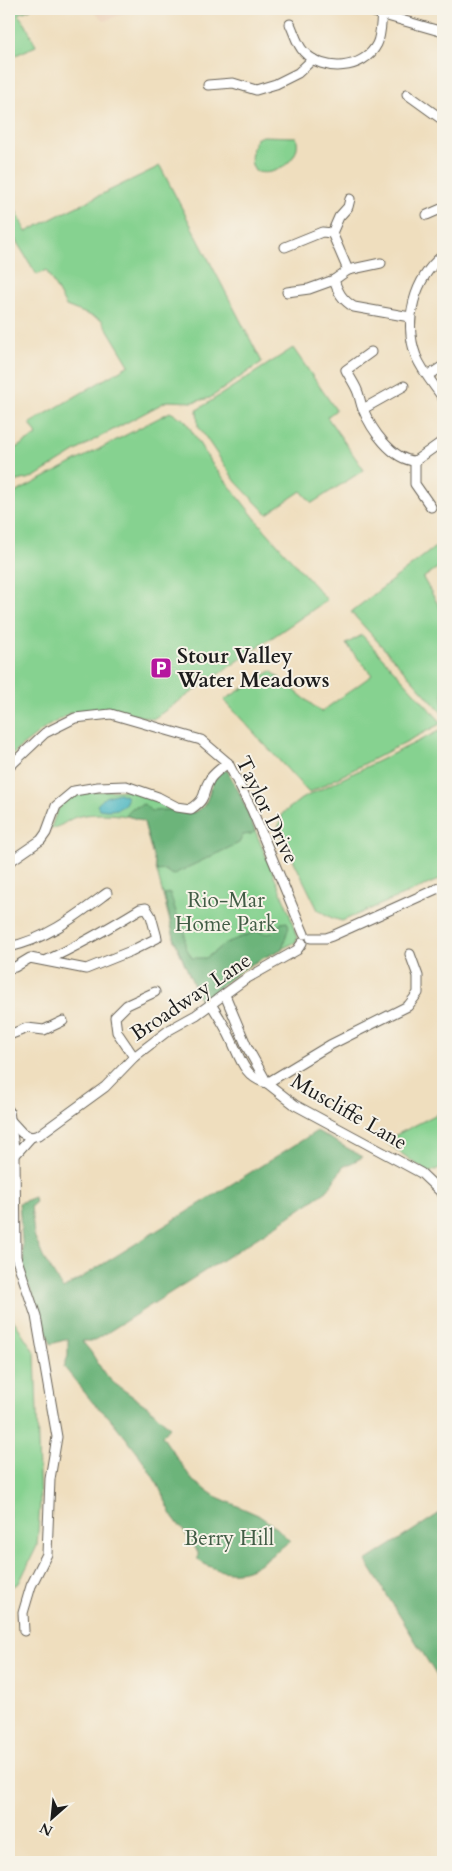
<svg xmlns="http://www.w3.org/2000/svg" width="452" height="1871" font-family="Cardo,serif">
  <rect width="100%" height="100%" fill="#f7f3e8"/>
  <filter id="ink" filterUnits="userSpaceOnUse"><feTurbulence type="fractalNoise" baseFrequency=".02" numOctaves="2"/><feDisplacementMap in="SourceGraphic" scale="10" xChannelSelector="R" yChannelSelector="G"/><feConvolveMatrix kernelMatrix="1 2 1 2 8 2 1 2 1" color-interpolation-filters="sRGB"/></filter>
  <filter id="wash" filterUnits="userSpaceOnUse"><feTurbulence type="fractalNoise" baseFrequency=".0096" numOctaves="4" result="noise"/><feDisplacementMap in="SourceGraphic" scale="20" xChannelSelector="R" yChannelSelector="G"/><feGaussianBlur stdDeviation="1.12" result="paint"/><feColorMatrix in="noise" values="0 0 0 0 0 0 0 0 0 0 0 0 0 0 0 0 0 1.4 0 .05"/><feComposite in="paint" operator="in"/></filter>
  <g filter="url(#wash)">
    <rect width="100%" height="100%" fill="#efdebe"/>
    <polygon fill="#ecd2b9" points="90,9 134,9 105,21"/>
    <g fill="#86d290" stroke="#517756">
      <polygon points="9,9 31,9 18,14 26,25 36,46 9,58"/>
      <path d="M262,136l34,1c8,21 -22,42 -41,34 -7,-10 -3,-21 1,-32z"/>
      <polygon points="160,166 262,362 210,398 193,402 167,401 94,440 34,477 10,483 9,452 37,435 30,423 129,365 102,320 66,306 46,270 37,275 13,236 9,238 9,196 26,232 57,216"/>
      <polygon points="293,348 336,410 327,417 364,470 312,503 301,491 267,514 236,482 198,426 197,410"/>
      <polygon points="170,412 185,420 210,461 258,522 327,600 153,719 112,710 71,713 48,726 18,749 9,759 9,496"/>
      <polygon points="443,541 443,564 423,578 443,613 443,714 351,612"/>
      <polygon points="362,635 442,723 309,793 224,700 271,671 321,712 372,675 346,644"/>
      <polygon points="439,731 443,739 443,878 342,921 332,918 318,910 278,829 283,813 301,799"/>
      <path d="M210,788l29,4 49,117 9,29 -1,4 -50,24 -28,21 -16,17 -27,-63 -31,-119c-14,-9 -52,-10 -68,-5 -9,3 -15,10 -25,12 3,-11 7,-25 19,-31 5,-2 9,-2 14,-6l43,-2 24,7 31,17 15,-3 5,-3 7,-11z"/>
      <polygon points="443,1111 443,1166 429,1173 384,1141"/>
      <polygon points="9,1313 35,1353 40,1504 37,1546 19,1583 9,1588"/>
    </g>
    <g fill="#6cb47a" stroke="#44684b">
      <path d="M227,770l12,22 16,39 -4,3 -8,1 -4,8 -67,32 -7,-5 -8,1 -13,-49c-6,-4 -13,-4 -19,-7l7,-7 12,-4 7,7c7,0 17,-2 24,0 6,1 9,4 16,2 26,-5 12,-38 36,-43z"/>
      <path d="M170,893l8,25 7,11v17l7,12h14l20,-15 31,-12c14,5 15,3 24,-8l6,-1 2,4 -7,23c-34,16 -53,27 -80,55l-27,-63 -11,-47z"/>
      <path d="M317,1131l46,26 -20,10 -16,24 -59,40 -174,110h-12l9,11 13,21 11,11 33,23 22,20 -8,9 31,45 22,15 43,19 19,13 13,13c-11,8 -32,26 -43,29 -17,6 -36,-1 -49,-10v-7l-5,-9 -20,-27 -15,-32 -16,-26 -16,-21 -18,-22 -14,-12 -30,-37 4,-11v-17l-17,5 -14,-40 -12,-26 -6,-75 15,-6 1,6 -4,3 3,29 9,22 20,32z"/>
      <polygon points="443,1511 443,1686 366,1561"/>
    </g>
    <path fill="#45b4c0" stroke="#30686e" d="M119,793l7,3 1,3c-3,12 -18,12 -28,10l-2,-4 8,-8z"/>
  </g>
  <g filter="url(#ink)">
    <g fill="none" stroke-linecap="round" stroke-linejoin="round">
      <g stroke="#666055" stroke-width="11">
        <g id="minor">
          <polyline points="363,9 443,32"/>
          <path d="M290,24c4,8 7,21 14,28 19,21 60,18 73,-8 4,-8 4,-22 5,-31"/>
          <polyline points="208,85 233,83 256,90 276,84 298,73 313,59"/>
          <polyline points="407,94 443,120"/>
          <path d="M350,199l-2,8 -9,10 -7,16 16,37 -14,10c4,12 8,20 20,27l56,10"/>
          <polyline points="427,215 443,208"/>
          <polyline points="285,247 322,232 332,233"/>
          <path d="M443,255c-29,24 -40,66 -27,101 6,15 18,29 27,42"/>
          <polyline points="348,270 381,263"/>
          <polyline points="287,292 309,289 334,280"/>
          <path d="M371,352l-25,18c3,6 8,13 11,20 3,6 3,13 6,19 8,20 29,51 52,52"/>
          <polyline points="428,376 443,366"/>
          <polyline points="363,409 404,386"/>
          <polyline points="431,507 415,484 415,461 443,441"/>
          <polyline points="9,767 45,733 75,718 111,714 201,740 228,763 252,810 304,934"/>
          <path d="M9,862l32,-22 5,-7 10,-27 18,-15 24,-4 28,-1 32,11 19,10 14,2c18,-12 10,-16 19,-30 5,-7 11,-11 18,-16"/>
          <polyline points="311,938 326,938 332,936 443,886"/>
          <path d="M9,947c38,-8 67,-31 98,-54"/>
          <path d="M9,968l6,-1 15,-9 56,11 45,-18 26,-13 -6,-22 -5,-8 -6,1c-31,19 -62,37 -95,52"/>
          <polyline points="225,995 247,1047 267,1083 295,1105 421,1173 443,1194"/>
          <path d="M211,1004c6,10 13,20 18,31 10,19 14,43 38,48"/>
          <polyline points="9,1035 27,1028 44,1030 63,1021"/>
          <polyline points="134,1057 117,1032 115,1017 127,1005 155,992"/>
          <polyline points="267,1083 330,1045 408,1006 418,993 418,976 410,954"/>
          <polyline points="9,1111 15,1155 16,1257 36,1316 57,1437 50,1479 47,1554 31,1586 23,1613 24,1631"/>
          <polyline points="11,1121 22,1133 31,1137"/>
          <polyline points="31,1137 39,1135 105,1087 134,1057 169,1030 196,1015 244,980 297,950 302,943"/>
          <polyline points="15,1155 31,1137"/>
        </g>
      </g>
      <use href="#minor" stroke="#fff" stroke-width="9"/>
    </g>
  </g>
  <defs>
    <g id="parking-square" transform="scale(1.125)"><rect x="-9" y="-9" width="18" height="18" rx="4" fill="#b5179e" stroke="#f7f3e8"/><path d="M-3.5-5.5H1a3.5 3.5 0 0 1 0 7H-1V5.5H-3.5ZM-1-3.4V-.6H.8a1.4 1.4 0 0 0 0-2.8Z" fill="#fff"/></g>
  </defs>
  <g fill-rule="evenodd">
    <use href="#parking-square" x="161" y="668"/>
  </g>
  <g text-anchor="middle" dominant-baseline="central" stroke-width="4" stroke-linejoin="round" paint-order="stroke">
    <g font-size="21" font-weight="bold" fill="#1c1c1c" stroke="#f7f3e8" text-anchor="start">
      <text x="177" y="656">Stour Valley<tspan x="177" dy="24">Water Meadows</tspan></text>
    </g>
    <g font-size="21" fill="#1c1c1c" stroke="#f7f3e8">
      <text transform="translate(267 810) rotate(64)">Taylor Drive</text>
      <text transform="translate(191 997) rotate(-34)">Broadway Lane</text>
      <text transform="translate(349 1112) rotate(30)">Muscliffe Lane</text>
    </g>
    <g font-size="21" fill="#415c45" stroke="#f7f3e8">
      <text x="226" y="900">Rio-Mar<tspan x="226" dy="24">Home Park</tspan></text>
      <text x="229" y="1538">Berry Hill</text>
    </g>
  </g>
  <rect width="452" height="1871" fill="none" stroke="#f7f3e8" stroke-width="30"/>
  <g transform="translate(52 1818) rotate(207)" stroke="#f7f3e8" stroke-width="4" paint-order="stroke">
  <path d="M0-4L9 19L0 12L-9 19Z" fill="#1c1c1c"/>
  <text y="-8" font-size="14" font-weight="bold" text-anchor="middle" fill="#1c1c1c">N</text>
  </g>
</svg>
